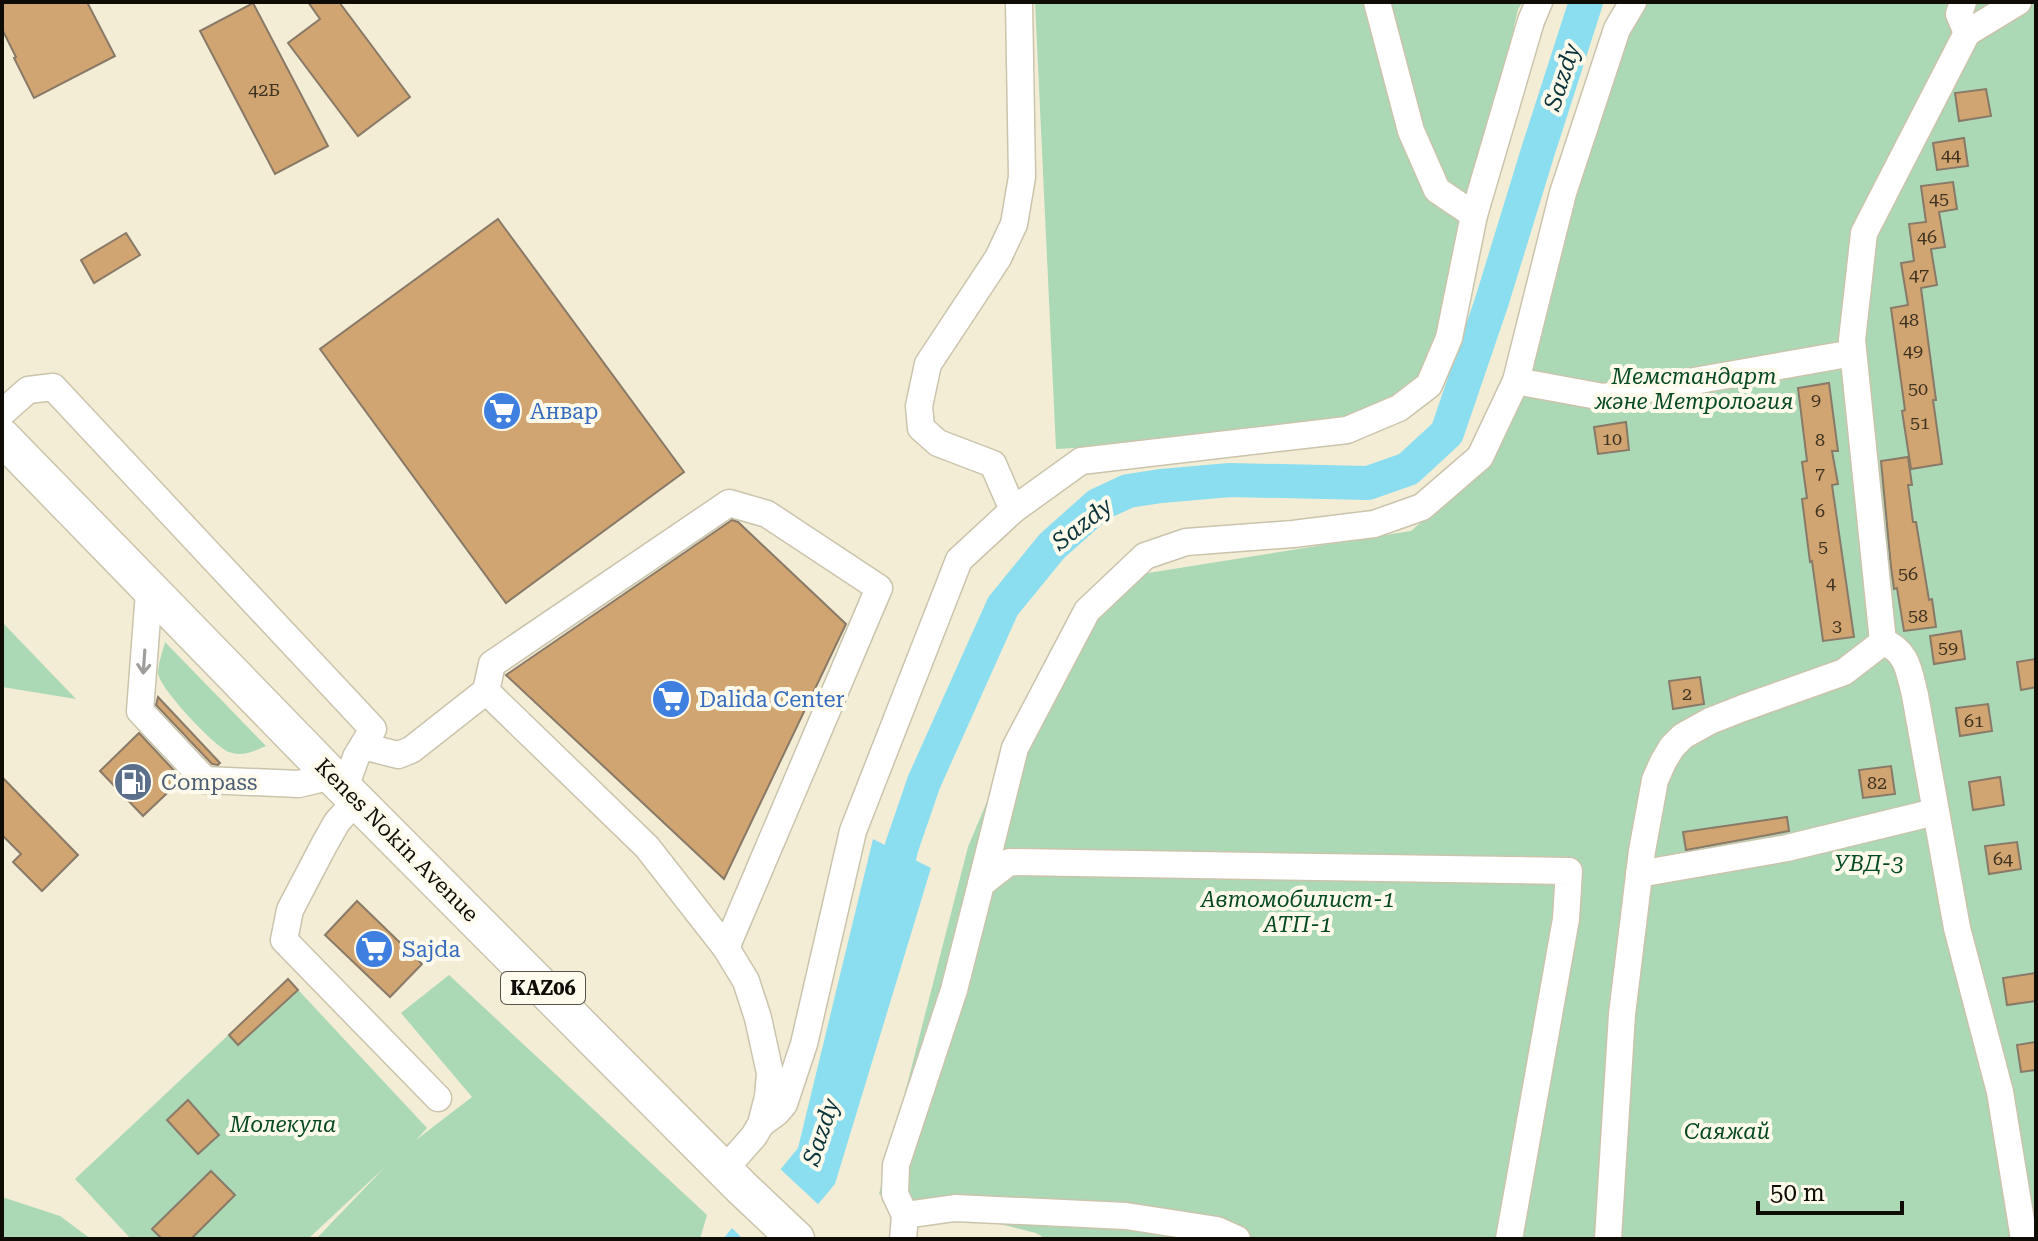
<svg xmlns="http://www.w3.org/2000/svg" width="2038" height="1241" font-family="'Roboto Serif',serif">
  <rect width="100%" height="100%" fill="#f4edd5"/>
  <g fill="#abd8b5">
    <polygon points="1035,2 1523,2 1518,9 1487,147 1432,347 1406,401 1322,435 1056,449"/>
    <polygon points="1628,2 2036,2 2036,1239 1046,1239 1036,1233 879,1194 968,847 1051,648 1100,593 1148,573 1411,531 1465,483 1504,421"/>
    <polygon points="2,622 76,699 2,687"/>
    <path d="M165,642l101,104c-12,5 -24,11 -37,6 -14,-5 -70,-64 -71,-79 0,-9 5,-23 7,-31z"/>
    <polygon points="449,975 707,1215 700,1239 316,1239 385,1167 308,1239 131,1239 75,1179 288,979 427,1128 416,1140 472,1097 401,1013"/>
    <polygon points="2,1197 60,1216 91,1239 2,1239"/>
  </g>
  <polygon fill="#8bdef0" points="873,839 931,868 835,1184 789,1239 723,1239 798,1148"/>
  <polygon fill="#f4edd5" points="777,1166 821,1207 794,1239 743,1239 729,1225"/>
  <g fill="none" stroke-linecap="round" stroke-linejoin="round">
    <polyline stroke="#8bdef0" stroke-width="34" points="889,896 902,846 924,782 1003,606 1052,546 1098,505 1128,491 1161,486 1230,480 1368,483 1408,469 1447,433 1492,301 1538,151 1586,2"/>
  </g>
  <g fill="#d0a572" stroke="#897967" stroke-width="2">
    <polygon points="2,2 87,2 115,56 34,98 14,58 16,57 2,29"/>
    <polygon points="308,2 339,2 410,97 358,136 288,43 320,19"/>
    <polygon points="253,3 328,146 275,174 200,31"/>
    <polygon points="1986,89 1991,116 1959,121 1955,93"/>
    <polygon points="1964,138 1968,166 1937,170 1933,143"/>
    <polygon points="1953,182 1957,209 1939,212 1945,247 1931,249 1937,285 1921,288 1936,400 1933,400 1942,464 1911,469 1902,411 1905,410 1891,308 1908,305 1901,263 1914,261 1909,224 1926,222 1921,186"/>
    <polygon points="498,219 684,472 506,603 320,349"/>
    <polygon points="126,233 140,255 94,283 81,260"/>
    <polygon points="1829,383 1838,451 1832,451 1838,484 1832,485 1854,637 1823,641 1812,561 1810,562 1802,499 1807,498 1802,462 1807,461 1798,388"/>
    <polygon points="1626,422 1629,450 1598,454 1594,427"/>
    <polygon points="1908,457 1912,485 1908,485 1913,522 1916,522 1929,600 1932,599 1936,627 1904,631 1897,588 1894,589 1891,567 1881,461"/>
    <polygon points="732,520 738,522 846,624 724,879 506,675"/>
    <polygon points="1961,631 1965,659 1934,664 1930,636"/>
    <polygon points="2036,659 2036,687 2021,690 2017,662"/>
    <polygon points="1700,677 1704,704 1673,709 1669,681"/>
    <polygon points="158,697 220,763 218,765 212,764 156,705"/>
    <polygon points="1988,704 1992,731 1960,736 1956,708"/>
    <polygon points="139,733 182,779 143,816 100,771"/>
    <polygon points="1891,766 1895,794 1863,798 1859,770"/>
    <polygon points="2,777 78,855 42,891 13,862 21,854 2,835"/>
    <polygon points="2000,777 2004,805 1973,810 1969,782"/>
    <polygon points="1787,817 1789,831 1686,850 1683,832"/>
    <polygon points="2017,842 2021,869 1989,874 1985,846"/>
    <polygon points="357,901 422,964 390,997 325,935"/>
    <polygon points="2035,973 2036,1001 2007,1005 2003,978"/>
    <polygon points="288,979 298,990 238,1045 229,1035"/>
    <polygon points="2036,1042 2036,1070 2021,1072 2017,1045"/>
    <polygon points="188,1100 219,1135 198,1154 167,1120"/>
    <polygon points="211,1171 235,1195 191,1239 162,1239 152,1229"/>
  </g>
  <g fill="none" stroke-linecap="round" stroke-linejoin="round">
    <g stroke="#cac4ac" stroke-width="29">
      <g id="minor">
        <polyline points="1963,2 1959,14 1967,33"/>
        <polyline points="1474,215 1531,21 1539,2"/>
        <polyline points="1516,381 1603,397 1853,353"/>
        <polyline points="2,413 28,390 53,387 373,729 356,757 345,788"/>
        <polyline points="1013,510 993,464 938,443 921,428 919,406 928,364 998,258 1014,224 1022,177 1019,2"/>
        <polyline points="145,585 149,592 140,711 205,780 299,784 332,776"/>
        <polyline points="1883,642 1852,340 1864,233 1967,33 2018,2"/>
        <path d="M1883,642c25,9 26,30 32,53l42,233 43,164 24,147"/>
        <polyline points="363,746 398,755 411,750 486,691 492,664 729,503 767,514 879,588 726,948 647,847 486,691"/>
        <polyline points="357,800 337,822 324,845 290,910 284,940 438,1098"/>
        <polyline points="1639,874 1787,848 1935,812"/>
        <polyline points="981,884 1015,748 1087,611 1145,556 1186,542 1293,534 1374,524 1422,507 1480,457 1516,381 1563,193 1617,29 1633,2"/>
        <polyline points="761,1124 776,1113 784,1104 804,1044 853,831 959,560 1013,510 1081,461 1347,430 1399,408 1429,385 1449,338 1474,215 1437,190 1411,131 1377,2"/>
        <polyline points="724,1170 754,1136 761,1124 768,1097 770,1073 758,1018 746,981 726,948"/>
        <polyline points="905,1215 955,1208 1126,1216 1217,1230 1237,1239"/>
        <polyline points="903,1239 905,1215 895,1194 896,1165 954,990 981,884 1009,862 1569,871 1566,919 1509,1239"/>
        <polyline points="1608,1239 1622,1014 1642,851 1655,780 1663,762 1672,747 1683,736 1710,721 1743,708 1844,672 1883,642"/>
      </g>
    </g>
    <g stroke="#cac4ac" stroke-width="39">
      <polyline id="highway" points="2,437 332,776 741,1187 796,1239"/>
    </g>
    <use href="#minor" stroke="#fff" stroke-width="26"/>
    <use href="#highway" stroke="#fff" stroke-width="36"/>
  </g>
  <defs><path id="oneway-shaft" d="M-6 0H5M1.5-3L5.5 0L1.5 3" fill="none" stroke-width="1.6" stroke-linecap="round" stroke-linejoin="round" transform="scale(2)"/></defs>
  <use stroke="#9f9e9b" href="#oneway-shaft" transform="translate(144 662) rotate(94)"/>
  <defs>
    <g id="supermarket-disc" transform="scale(2)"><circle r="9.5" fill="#3f7fe0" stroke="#fefbec"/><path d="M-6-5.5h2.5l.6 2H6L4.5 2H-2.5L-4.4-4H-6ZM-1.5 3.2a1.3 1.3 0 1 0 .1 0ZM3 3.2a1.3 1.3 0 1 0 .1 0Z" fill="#fff"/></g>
    <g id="fuel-disc" transform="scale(2)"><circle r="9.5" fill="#5c6f8a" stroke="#fefbec"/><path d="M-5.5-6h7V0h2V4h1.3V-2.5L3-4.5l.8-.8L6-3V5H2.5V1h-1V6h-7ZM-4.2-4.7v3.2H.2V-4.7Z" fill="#fff"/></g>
  </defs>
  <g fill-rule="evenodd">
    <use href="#supermarket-disc" x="502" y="411"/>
    <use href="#supermarket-disc" x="671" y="699"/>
    <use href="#fuel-disc" x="133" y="782"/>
    <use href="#supermarket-disc" x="374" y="949"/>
  </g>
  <g text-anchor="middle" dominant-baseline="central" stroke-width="8" stroke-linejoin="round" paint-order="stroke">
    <g font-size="18" fill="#3e3220">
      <text x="264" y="89">42Б</text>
      <text x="1951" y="154">44</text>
      <text x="1939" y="198">45</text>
      <text x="1927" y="236">46</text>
      <text x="1919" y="274">47</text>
      <text x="1909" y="319">48</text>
      <text x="1913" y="350">49</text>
      <text x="1918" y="388">50</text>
      <text x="1816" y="399">9</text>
      <text x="1920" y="422">51</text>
      <text x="1612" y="438">10</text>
      <text x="1820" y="439">8</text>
      <text x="1820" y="473">7</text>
      <text x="1820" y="510">6</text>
      <text x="1823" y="546">5</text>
      <text x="1908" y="573">56</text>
      <text x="1831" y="582">4</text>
      <text x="1918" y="615">58</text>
      <text x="1837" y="625">3</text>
      <text x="1948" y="647">59</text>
      <text x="1687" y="693">2</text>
      <text x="1974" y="720">61</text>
      <text x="1877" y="782">82</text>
      <text x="2003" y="858">64</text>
    </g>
    <rect fill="#fefbec" stroke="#56544a" stroke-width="2" x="501" y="972" width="84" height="32" rx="6"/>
    <g font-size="20" font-weight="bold" fill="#0e0c05">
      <text x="543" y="988">KАZ06</text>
    </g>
    <g font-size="22" font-style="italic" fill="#064a22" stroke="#fefbec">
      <text x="1694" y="376">Мемстандарт<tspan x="1694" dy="25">және Метрология</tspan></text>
      <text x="1869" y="863">УВД-3</text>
      <text x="1298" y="899">Автомобилист-1<tspan x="1298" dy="25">АТП-1</tspan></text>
      <text x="283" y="1124">Молекула</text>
      <text x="1727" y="1131">Саяжай</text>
    </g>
    <g font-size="22" fill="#366cbe" stroke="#fefbec" text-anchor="start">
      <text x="530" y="411">Анвар</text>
      <text x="699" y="699">Dalida Center</text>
      <text x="402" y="949">Sajda</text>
    </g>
    <g font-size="22" fill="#4e5e75" stroke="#fefbec" text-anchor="start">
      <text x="161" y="782">Compass</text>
    </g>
    <g font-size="22" fill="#0e0c05" stroke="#fefbec">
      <text transform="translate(397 840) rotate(45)">Kenes Nokin Avenue</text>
    </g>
    <g font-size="24" font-style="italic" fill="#0a333b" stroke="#fefbec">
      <text transform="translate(1562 77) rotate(-72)">Sazdy</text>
      <text transform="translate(1082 524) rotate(-38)">Sazdy</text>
      <text transform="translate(821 1132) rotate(-72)">Sazdy</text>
    </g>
  </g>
  <rect width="2038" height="1241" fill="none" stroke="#0e0c05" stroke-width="8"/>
  <path d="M1758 1201v12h144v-12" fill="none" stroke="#0e0c05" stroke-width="4"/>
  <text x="1770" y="1201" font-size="24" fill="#0e0c05" stroke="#fefbec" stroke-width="6" paint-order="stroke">50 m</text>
</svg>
